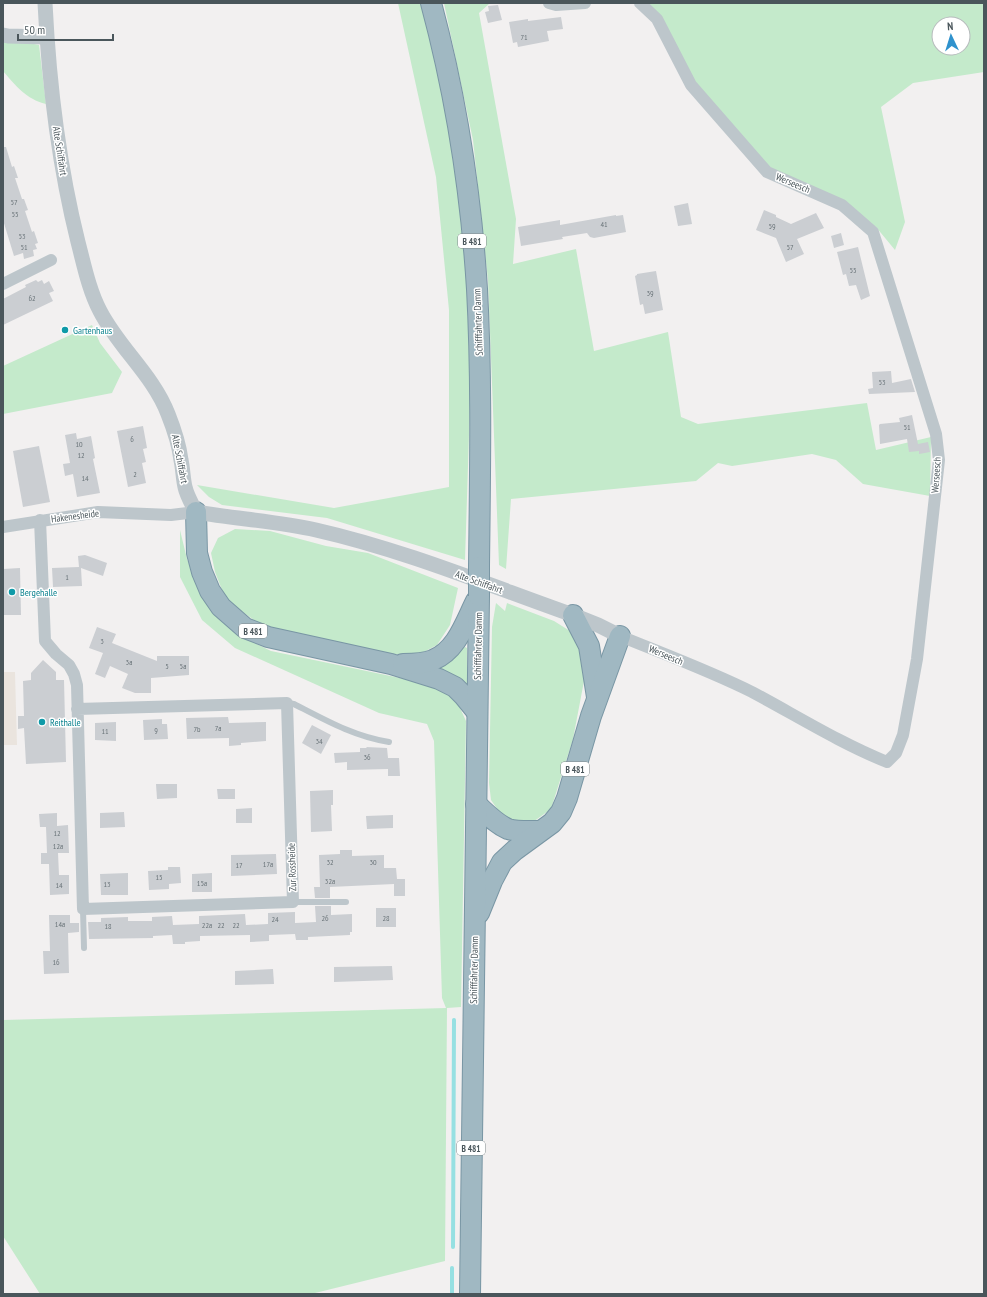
<svg xmlns="http://www.w3.org/2000/svg" width="987" height="1297" font-family="'PT Sans Narrow',sans-serif">
  <rect width="100%" height="100%" fill="#f2f0f0"/>
  <g fill="#c4eacb" fill-rule="evenodd">
    <polygon points="398,3 421,3 454,141 472,341 465,560 327,518 222,505 209,497 197,485 334,508 449,487 449,310 436,177"/>
    <polygon points="444,3 490,3 479,13 516,219 513,264 576,249 594,351 668,332 681,417 698,424 867,403 876,450 931,437 930,496 863,484 836,460 812,454 732,466 718,463 696,481 511,499 506,569 499,565 488,280 473,140"/>
    <path d="M647,3h337v69l-71,11 -32,24 24,115 -10,28 -19,-23 -107,-59 -77,-88zM939,24h24v24h-24z"/>
    <path d="M3,38l36,7 7,59c-20,-5 -30,-18 -43,-33z"/>
    <polygon points="92,325 100,343 122,372 112,393 3,414 3,366"/>
    <polygon points="235,529 270,531 326,546 368,553 458,588 450,625 437,645 418,655 390,654 265,628 226,600 215,572 211,553 218,538"/>
    <polygon points="180,530 187,559 201,592 240,636 271,651 443,687 455,697 466,721 461,1007 447,1008 445,1261 311,1294 40,1294 3,1236 3,1020 446,1008 442,998 434,741 427,724 379,713 235,648 202,620 180,577"/>
    <polygon points="496,603 505,611 507,603 554,621 570,631 580,645 584,681 573,739 551,809 533,822 516,823 502,816 491,800 489,783 492,627"/>
    <polygon points="465,647 467,648 467,685 434,666"/>
  </g>
  <polygon fill="#eae4de" points="3,672 15,672 17,745 3,745"/>
  <g fill="none" stroke-linecap="round" stroke-linejoin="round">
    <g stroke="#96e0e2" stroke-width="4">
      <polyline points="453,1247 454,1020"/>
      <polyline points="452,1294 452,1268"/>
    </g>
  </g>
  <g fill="#cbced2">
    <polygon points="498,5 502,20 488,23 485,12 489,11 488,6"/>
    <polygon points="561,17 563,29 547,31 549,41 518,47 517,42 513,43 509,22 528,19 528,21"/>
    <polygon points="3,147 6,147 12,167 14,166 18,178 15,178 22,199 24,199 28,210 25,211 32,232 34,231 38,243 35,244 37,249 33,250 34,256 24,259 23,253 14,256 3,220"/>
    <polygon points="688,203 692,224 678,226 674,206"/>
    <polygon points="764,210 776,215 776,217 791,224 816,213 824,228 797,239 804,254 786,262 776,238 756,230"/>
    <polygon points="616,215 616,216 623,215 626,232 594,238 590,237 587,233 562,237 563,239 521,246 518,227 560,220 560,225"/>
    <polygon points="841,233 844,245 834,248 831,236"/>
    <polygon points="858,247 870,296 861,300 856,285 849,286 846,274 843,275 837,252"/>
    <polygon points="656,271 663,310 645,314 643,304 640,305 635,276 637,275 637,274"/>
    <polygon points="36,280 38,282 42,280 44,284 49,281 54,291 49,293 53,301 3,325 3,299 26,287 25,285"/>
    <polygon points="891,371 892,383 911,379 915,392 869,394 868,389 873,388 872,372"/>
    <polygon points="912,415 918,444 928,442 930,452 919,454 919,451 909,452 907,439 880,444 879,425 880,424 900,422 899,418"/>
    <polygon points="143,426 147,448 143,449 146,462 142,463 146,483 128,487 117,431"/>
    <polygon points="76,433 77,439 91,436 95,458 93,459 100,493 77,497 73,474 65,476 63,464 70,463 65,435"/>
    <polygon points="39,446 50,502 23,507 13,451"/>
    <polygon points="85,555 107,563 103,576 81,568 82,586 53,587 52,568 79,567 78,556"/>
    <polygon points="20,568 21,615 3,615 3,569"/>
    <polygon points="97,627 116,634 112,643 157,661 157,656 189,656 189,675 151,678 151,693 135,693 122,688 128,674 110,666 105,678 95,674 103,653 89,648"/>
    <polygon points="43,660 56,672 56,680 64,680 66,762 26,764 24,728 18,729 18,716 24,716 23,681 31,680 31,673"/>
    <polygon points="228,717 229,723 266,722 266,741 241,743 241,745 229,746 229,738 187,739 186,718"/>
    <polygon points="162,719 162,724 167,724 168,739 144,740 143,720"/>
    <polygon points="116,722 116,741 95,740 95,723"/>
    <polygon points="312,725 331,735 321,754 302,743"/>
    <polygon points="366,747 387,748 388,758 399,758 400,776 388,776 388,769 347,770 347,762 335,763 334,753 360,752 360,748 367,748"/>
    <polygon points="156,784 177,784 177,798 157,799"/>
    <polygon points="217,789 235,789 235,799 218,799"/>
    <polygon points="333,790 333,805 331,805 332,831 311,832 310,791"/>
    <polygon points="252,808 252,823 236,823 236,809"/>
    <polygon points="124,812 125,827 100,828 100,813"/>
    <polygon points="57,813 57,826 68,825 69,853 58,853 59,875 69,875 69,894 50,895 49,864 41,864 41,853 47,853 46,827 40,827 39,814"/>
    <polygon points="393,815 393,828 367,829 366,816"/>
    <polygon points="340,850 352,850 352,856 384,855 384,868 396,868 397,879 405,879 405,896 394,896 394,884 330,887 330,898 315,898 314,887 320,887 319,855 340,854"/>
    <polygon points="276,854 277,874 231,876 231,855"/>
    <polygon points="168,867 180,867 181,883 169,884 169,889 149,890 148,871 168,870"/>
    <polygon points="128,873 128,895 101,895 100,874"/>
    <polygon points="212,873 212,892 192,892 192,874"/>
    <polygon points="315,906 331,906 331,915 352,914 352,932 350,932 350,935 308,937 308,940 296,940 295,934 269,935 269,941 250,942 250,935 200,936 200,941 185,942 185,944 173,944 172,935 153,936 153,938 89,939 88,922 101,922 101,918 128,917 128,921 152,921 152,917 172,916 173,925 199,924 199,916 245,914 246,925 268,924 268,913 295,912 295,923 316,922"/>
    <rect x="376" y="908" width="20" height="19"/>
    <polygon points="49,915 70,915 70,923 79,923 79,932 68,933 69,973 44,974 43,951 50,951"/>
    <polygon points="392,966 393,980 334,982 334,967"/>
    <polygon points="273,969 274,984 235,985 235,971"/>
  </g>
  <g fill="none" stroke-linecap="round" stroke-linejoin="round">
    <g stroke="#7996a4" stroke-width="22">
      <g id="trunk">
        <path d="M431,3c25,93 40,190 46,286 5,92 3,185 2,278"/>
        <polyline points="196,512 197,553 202,572 210,591 221,607 245,628 268,637 391,664 439,679 455,687 464,696 477,712"/>
        <polyline points="573,615 589,646 597,697"/>
        <path d="M403,664c9,0 21,0 30,-4 24,-10 32,-37 43,-59"/>
        <path d="M476,804c10,9 20,20 32,25 10,3 22,2 32,2"/>
        <polyline points="479,913 492,881 502,862 515,850 552,823 561,812 567,798 591,716 620,636"/>
        <polyline points="470,1294 479,596"/>
      </g>
    </g>
    <g stroke="#bdc6cb" stroke-width="6">
      <path d="M287,703l7,1c31,16 61,33 95,38"/>
      <polyline points="293,902 346,902"/>
      <polyline points="83,909 84,948"/>
    </g>
    <g stroke="#bdc6cb" stroke-width="12">
      <polyline points="549,3 556,5 585,3"/>
      <polyline points="3,284 51,260"/>
      <polyline points="40,520 45,641 56,654 69,665 74,674 77,685 83,909 293,902 287,703 77,709"/>
      <polyline points="3,527 98,512 171,515 196,512"/>
      <path d="M620,636c44,18 90,35 132,56 45,24 88,51 135,70l9,-9 7,-18 14,-76 22,-199 -3,-26 -63,-202 -31,-27 -75,-33 -76,-87 -34,-66 -17,-16"/>
    </g>
    <g stroke="#bdc6cb" stroke-width="15">
      <path d="M45,3c4,82 13,159 33,239 6,23 11,48 22,69 19,37 53,64 68,103 6,15 11,30 13,46 2,9 2,19 4,27 2,9 7,17 11,25 40,7 81,9 120,18 88,20 172,55 257,85l25,10 22,11"/>
      <polyline points="3,35 8,36 46,37"/>
    </g>
    <use href="#trunk" stroke="#a0b8c2" stroke-width="20"/>
    <g stroke="#7996a4" stroke-width="22" stroke-linecap="butt">
      <polyline id="trunk-bridge" points="479,596 479,567"/>
    </g>
    <use href="#trunk-bridge" stroke="#a0b8c2" stroke-width="20"/>
  </g>
  <g fill="#0f9aa8" stroke="#fff" stroke-width="1.5">
    <circle cx="65" cy="330" r="4"/>
    <circle cx="12" cy="592" r="4"/>
    <circle cx="42" cy="722" r="4"/>
  </g>
  <g text-anchor="middle" dominant-baseline="central" stroke-width="3" stroke-linejoin="round" paint-order="stroke">
    <g font-size="8" fill="#6a7479">
      <text x="524" y="37">71</text>
      <text x="14" y="202">57</text>
      <text x="15" y="214">55</text>
      <text x="604" y="224">41</text>
      <text x="772" y="226">59</text>
      <text x="22" y="236">53</text>
      <text x="24" y="247">51</text>
      <text x="790" y="247">57</text>
      <text x="853" y="270">55</text>
      <text x="650" y="293">39</text>
      <text x="32" y="298">62</text>
      <text x="882" y="382">53</text>
      <text x="907" y="427">51</text>
      <text x="132" y="439">6</text>
      <text x="79" y="444">10</text>
      <text x="81" y="455">12</text>
      <text x="135" y="474">2</text>
      <text x="85" y="478">14</text>
      <text x="67" y="577">1</text>
      <text x="102" y="641">3</text>
      <text x="129" y="662">3a</text>
      <text x="167" y="666">5</text>
      <text x="183" y="666">5a</text>
      <text x="218" y="728">7a</text>
      <text x="197" y="729">7b</text>
      <text x="156" y="730">9</text>
      <text x="105" y="731">11</text>
      <text x="319" y="741">34</text>
      <text x="367" y="757">36</text>
      <text x="57" y="833">12</text>
      <text x="58" y="846">12a</text>
      <text x="330" y="862">32</text>
      <text x="373" y="862">30</text>
      <text x="268" y="864">17a</text>
      <text x="239" y="865">17</text>
      <text x="159" y="877">15</text>
      <text x="330" y="881">32a</text>
      <text x="202" y="883">15a</text>
      <text x="107" y="884">13</text>
      <text x="59" y="885">14</text>
      <text x="325" y="918">26</text>
      <text x="386" y="918">28</text>
      <text x="275" y="919">24</text>
      <text x="60" y="924">14a</text>
      <text x="207" y="925">22a</text>
      <text x="221" y="925">22</text>
      <text x="236" y="925">22</text>
      <text x="108" y="926">18</text>
      <text x="56" y="962">16</text>
    </g>
    <g fill="#fff" stroke="#80898c" stroke-width="1">
      <rect x="458" y="234" width="28" height="14" rx="3"/>
      <rect x="239" y="624" width="28" height="14" rx="3"/>
      <rect x="561" y="762" width="28" height="14" rx="3"/>
      <rect x="457" y="1141" width="28" height="14" rx="3"/>
    </g>
    <g font-size="9" font-weight="bold" fill="#4a565b">
      <text x="472" y="241">B 481</text>
      <text x="253" y="631">B 481</text>
      <text x="575" y="769">B 481</text>
      <text x="471" y="1148">B 481</text>
    </g>
    <g font-size="10" fill="#4a565b" stroke="#fff">
      <text transform="translate(60 151) rotate(81)">Alte Schiffahrt</text>
      <text transform="translate(793 183) rotate(23)">Werseesch</text>
      <text transform="translate(478 322) rotate(-92)">Schifffahrter Damm</text>
      <text transform="translate(180 459) rotate(79)">Alte Schiffahrt</text>
      <text transform="translate(936 475) rotate(-86)">Werseesch</text>
      <text transform="translate(75 516) rotate(-7)">Hakenesheide</text>
      <text transform="translate(479 582) rotate(20)">Alte Schiffahrt</text>
      <text transform="translate(478 646) rotate(-89)">Schifffahrter Damm</text>
      <text transform="translate(666 655) rotate(23)">Werseesch</text>
      <text transform="translate(292 867) rotate(-92)">Zur Rossheide</text>
      <text transform="translate(474 970) rotate(-89)">Schifffahrter Damm</text>
    </g>
    <g font-size="10" fill="#0d838f" stroke="#fff" text-anchor="start">
      <text x="73" y="330">Gartenhaus</text>
      <text x="20" y="592">Bergehalle</text>
      <text x="50" y="722">Reithalle</text>
    </g>
  </g>
  <rect width="987" height="1297" fill="none" stroke="#4a565b" stroke-width="8"/>
  <g transform="translate(951 36) rotate(356)"><circle r="19" fill="#ffffff" stroke="#b7bbbd"/>
  <path d="M0-3L7 15L0 10L-7 15Z" fill="#2f92cd"/>
  <text y="-6" font-size="11" font-weight="bold" text-anchor="middle" fill="#4a565b">N</text>
  </g>
  <path d="M18 34v6h95v-6" fill="none" stroke="#4a565b" stroke-width="2"/>
  <text x="24" y="34" font-size="12" fill="#4a565b" stroke="#ffffff" stroke-width="3" paint-order="stroke">50 m</text>
</svg>
